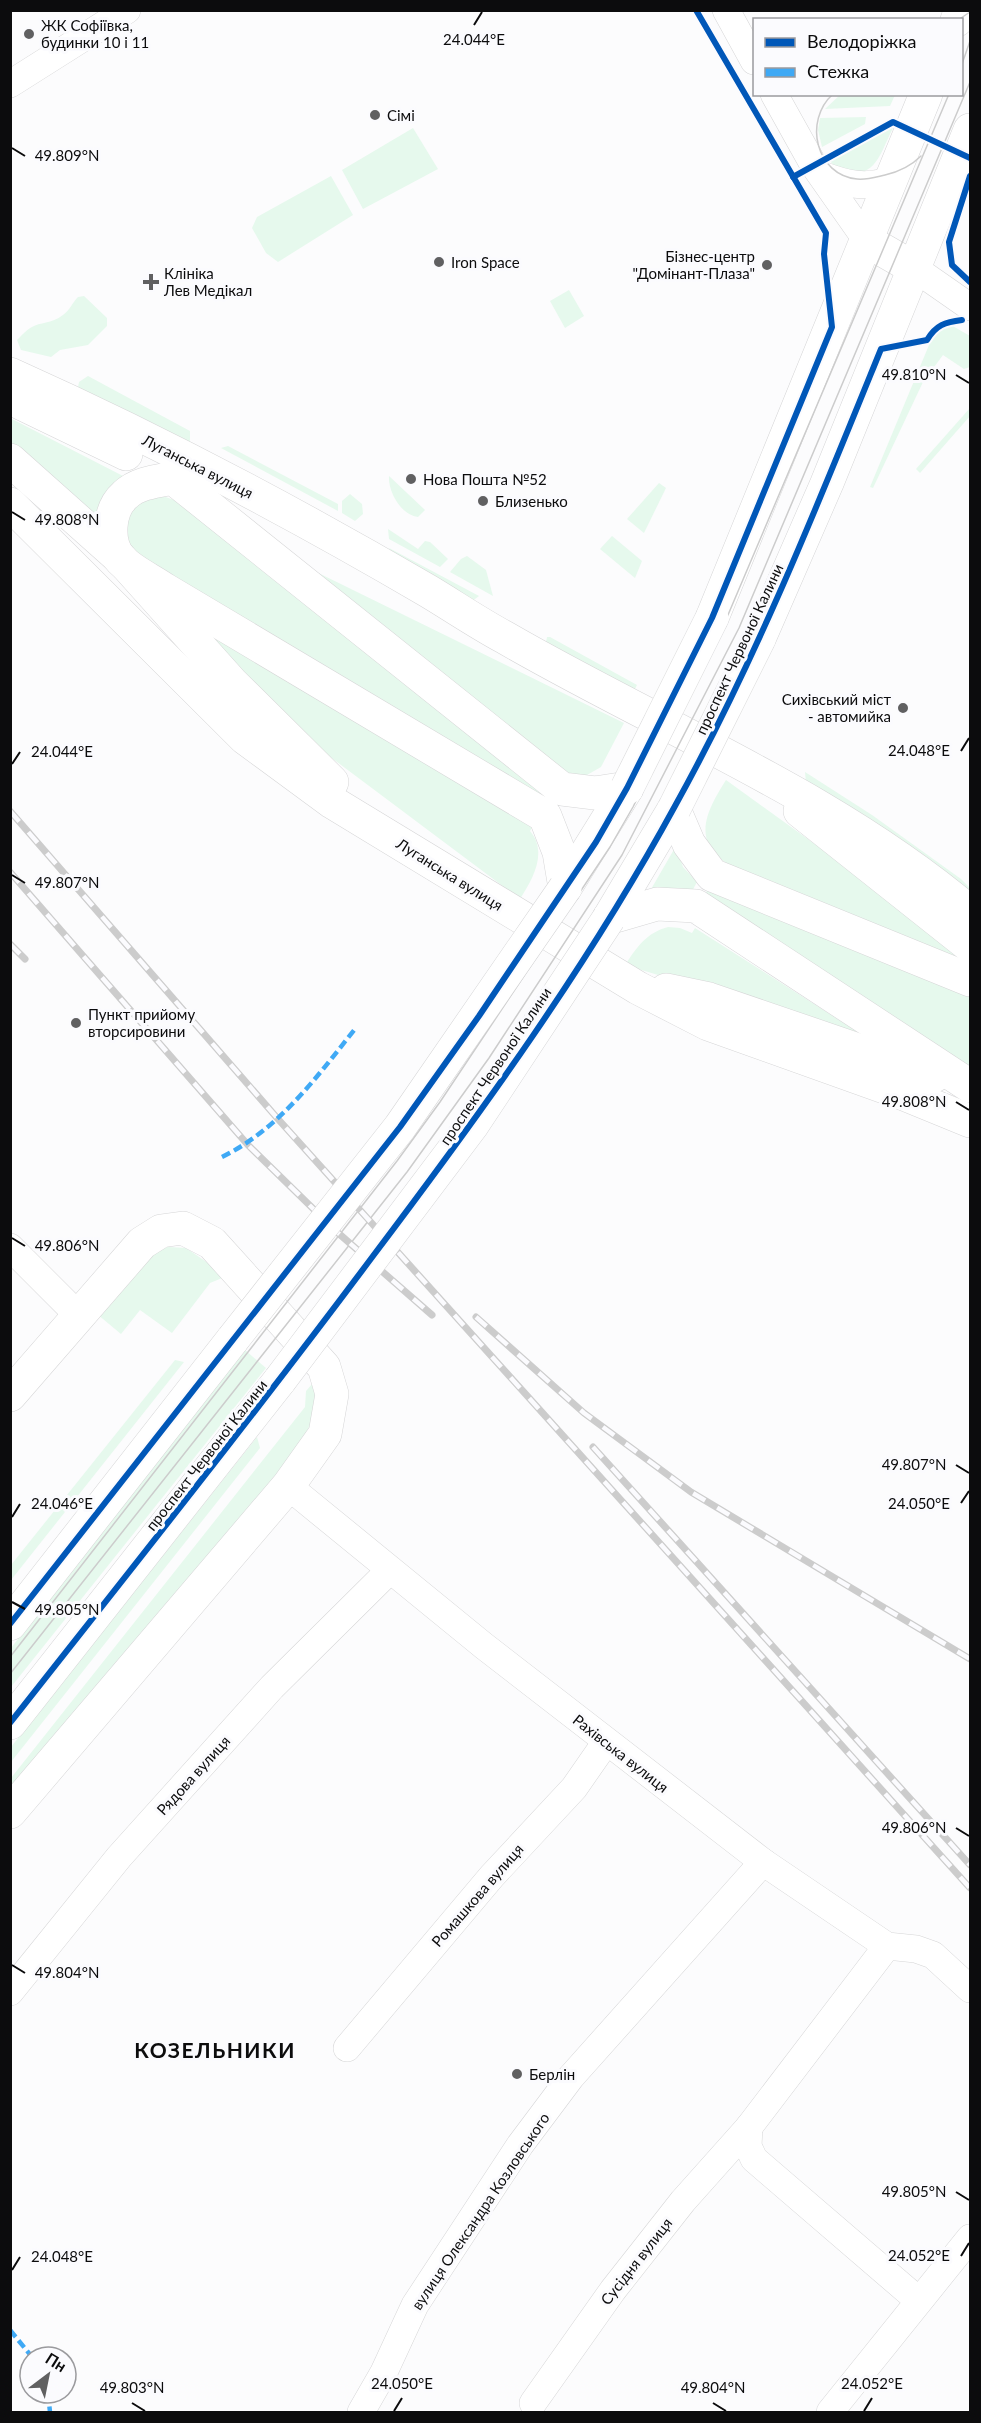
<svg xmlns="http://www.w3.org/2000/svg" width="981" height="2423" font-family="Lato,sans-serif">
  <rect width="100%" height="100%" fill="#fcfcfd"/>
  <g fill="#e6f9ed">
    <polygon points="840,95 840,94 895,95 890,106 825,109"/>
    <polygon points="866,117 865,124 822,147 818,130 820,118"/>
    <polygon points="413,128 438,169 363,209 342,170"/>
    <path d="M893,128c-12,23 -16,49 -46,45 -7,-1 -14,-7 -18,-14l57,-30z"/>
    <polygon points="331,176 353,215 278,262 266,253 252,228 257,217"/>
    <polygon points="569,290 584,316 565,328 550,301"/>
    <path d="M84,296l23,22v8l-19,19 -28,5 -9,7 -30,-7 -4,-10c4,-4 9,-10 15,-13 8,-5 19,-3 31,-12 7,-5 9,-12 15,-18z"/>
    <polygon points="951,325 970,336 970,367 964,369 943,355 923,382 873,488 870,487 929,345 936,331"/>
    <polygon points="88,376 190,431 190,446 77,393 79,382"/>
    <polygon points="970,408 970,416 920,473 916,469"/>
    <polygon points="10,418 125,477 103,499 91,525 11,453"/>
    <polygon points="228,446 338,504 338,511 221,448"/>
    <path d="M389,476l36,34 -7,7c-17,-2 -30,-25 -29,-41z"/>
    <polygon points="659,483 666,488 644,533 627,519"/>
    <polygon points="157,494 180,502 548,799 133,563 120,520 126,509"/>
    <polygon points="350,494 362,504 363,514 355,521 342,513 342,501"/>
    <polygon points="388,529 418,549 425,541 430,542 448,559 440,567 389,539"/>
    <polygon points="612,536 642,561 635,578 600,549"/>
    <polygon points="389,548 479,596 471,602 396,559"/>
    <polygon points="467,556 486,570 493,596 450,572 461,559"/>
    <polygon points="298,563 624,723 601,767 580,779 565,773"/>
    <path d="M196,626l337,200 -3,5c18,21 3,48 -10,68l-215,-161z"/>
    <polygon points="547,637 550,637 637,685 634,691 546,642"/>
    <polygon points="805,772 872,815 961,879 970,888 970,899 806,783"/>
    <path d="M726,780l122,88 118,94 -236,-95c-6,-6 -15,-13 -20,-20 -13,-22 5,-49 16,-67z"/>
    <polygon points="676,846 683,867 697,882 690,895 650,891"/>
    <polygon points="708,889 970,997 970,1076 702,900"/>
    <path d="M668,927l12,1 12,5 3,-5 188,120 -162,-54 -96,-29c12,-18 21,-32 43,-38z"/>
    <polygon points="169,1247 186,1248 227,1276 210,1283 172,1333 140,1310 121,1334 97,1314 152,1249"/>
    <polygon points="245,1350 266,1368 11,1687 11,1648"/>
    <polygon points="175,1360 184,1362 11,1580 11,1565"/>
    <path d="M313,1383c12,19 -9,54 -18,72l-284,333v-10l294,-371 1,-16z"/>
    <polygon points="257,1437 260,1448 11,1762 11,1747"/>
  </g>
  <g fill="none" stroke-linecap="round" stroke-linejoin="round">
    <g stroke="#d6d6d7" stroke-width="28">
      <g id="minor">
        <polyline points="726,10 754,61"/>
        <polyline points="10,84 127,10"/>
        <polyline points="774,94 813,164 867,241"/>
        <path d="M822,175c24,9 44,14 68,5"/>
        <polyline points="914,268 970,307"/>
        <polyline points="10,1247 79,1316"/>
        <polyline points="288,1486 484,1646 763,1862 887,1946 916,1949 933,1955 970,1989"/>
        <polyline points="10,1992 119,1857 272,1687 389,1571"/>
        <polyline points="347,2048 492,1876 574,1788 606,1742"/>
        <polyline points="749,2127 748,2146 754,2159 918,2300"/>
        <polyline points="533,2403 613,2290 683,2201 749,2127 887,1946"/>
        <polyline points="361,2412 384,2372 415,2305 520,2145 571,2077 763,1862"/>
        <polyline points="830,2412 970,2238"/>
      </g>
    </g>
    <g stroke="#d6d6d7" stroke-width="34">
      <g id="major">
        <polyline points="957,20 961,10"/>
        <polyline points="867,241 914,268"/>
        <path d="M10,374c143,64 283,138 418,217 25,15 50,32 76,46 157,91 326,157 466,275"/>
        <polyline points="10,398 126,454"/>
        <polyline points="10,460 121,559 232,683 332,782"/>
        <polyline points="10,504 245,738 332,802 638,988 708,1024 904,1094 970,1121"/>
        <polyline points="712,618 926,94"/>
        <polyline points="759,639 827,483 970,130"/>
        <polyline points="674,809 689,844 712,875 970,980"/>
        <polyline points="800,811 970,946"/>
        <path d="M565,888l-6,-36 -14,-36 -381,-227c-13,-9 -32,-18 -43,-29 -15,-17 -13,-50 4,-65 12,-12 32,-14 48,-17l389,311 33,4 32,-5"/>
        <polyline points="565,888 627,788"/>
        <polyline points="609,918 657,904 696,906 970,1086"/>
        <polyline points="609,918 674,809"/>
        <polyline points="666,990 709,999 934,1076"/>
        <polyline points="10,1395 142,1243 161,1231 183,1228 212,1243 324,1367 332,1394 325,1434 288,1486 10,1812"/>
        <polyline points="10,1624 233,1339"/>
        <polyline points="10,1723 280,1380"/>
      </g>
    </g>
    <use href="#minor" stroke="#fff" stroke-width="27"/>
    <use href="#major" stroke="#fff" stroke-width="33"/>
    <g stroke="#ccc" stroke-width="1.5">
      <polyline points="958,20 970,12"/>
      <polyline points="962,64 970,41"/>
      <path d="M833,94c-30,27 -17,81 24,85 10,1 19,-2 28,-4 13,-3 27,-10 36,-19"/>
      <polyline points="10,1657 397,1161 440,1102 610,847 633,807 725,622 949,94"/>
      <polyline points="10,1674 407,1172 489,1058 622,855 739,628 970,82"/>
    </g>
    <g stroke="#ccc" stroke-width="7">
      <g id="rail">
        <polyline points="10,811 278,1119 970,1888"/>
        <polyline points="10,872 248,1145 337,1232 432,1315"/>
        <polyline points="10,944 25,959"/>
        <polyline points="476,1317 584,1413 691,1492 970,1659"/>
        <polyline points="593,1447 970,1865"/>
      </g>
    </g>
    <use href="#rail" stroke="#fbfbfe" stroke-width="4.5" stroke-dasharray="14" stroke-linecap="butt"/>
    <g stroke="#d6d6d7" stroke-width="34" stroke-linecap="butt">
      <g id="major-bridge">
        <polyline points="627,788 712,618"/>
        <polyline points="674,809 759,639"/>
        <polyline points="233,1339 400,1127 565,888"/>
        <polyline points="280,1380 473,1124 609,918"/>
      </g>
    </g>
    <use href="#major-bridge" stroke="#fff" stroke-width="33"/>
    <g stroke="#3fa9f5" stroke-width="4.5" stroke-dasharray="9 4.5" stroke-linecap="butt">
      <path d="M222,1157c57,-28 94,-79 133,-128"/>
      <polyline points="10,2330 32,2357"/>
      <polyline points="48,2393 50,2412"/>
    </g>
    <g stroke="#fbfbfe" stroke-width="10">
      <g id="cycleway">
        <polyline points="970,176 949,242 952,265 970,282"/>
        <polyline points="793,177 893,122 970,158"/>
        <polyline points="10,1624 400,1127 479,1016 596,842 627,788 712,618 832,327 824,254 826,233 696,10"/>
        <path d="M10,1723c122,-155 245,-309 363,-467 108,-143 216,-292 302,-450 81,-146 143,-302 206,-457l46,-9c9,-15 18,-18 35,-20"/>
      </g>
    </g>
    <use href="#cycleway" stroke="#0057b8" stroke-width="6"/>
  </g>
  <path fill="none" stroke="#0c0c0d" stroke-width="2" d="M474,25l8,-13M12,148l13,8M956,375l13,8M12,512l13,8M961,751l8,-13M12,764l8,-12M12,875l13,8M956,1102l13,8M12,1238l13,8M956,1465l13,8M961,1503l8,-12M12,1517l8,-13M12,1602l13,7M956,1828l13,8M12,1965l13,8M956,2192l13,8M961,2256l8,-13M12,2270l8,-13M132,2403l13,8M713,2403l13,8M394,2411l8,-13M864,2411l8,-13"/>
  <g fill="#606061" stroke="#fbfbfe" stroke-width="2">
    <circle cx="29" cy="34" r="6"/>
    <circle cx="375" cy="115" r="6"/>
    <circle cx="439" cy="262" r="6"/>
    <circle cx="767" cy="265" r="6"/>
    <path d="M148 273h6v6h6v6h-6v6h-6v-6h-6v-6h6z"/>
    <circle cx="411" cy="479" r="6"/>
    <circle cx="483" cy="501" r="6"/>
    <circle cx="903" cy="708" r="6"/>
    <circle cx="76" cy="1023" r="6"/>
    <circle cx="517" cy="2074" r="6"/>
  </g>
  <g text-anchor="middle" dominant-baseline="central" stroke-width="6" stroke-linejoin="round" paint-order="stroke">
    <g font-size="15" fill="#0c0c0d" stroke="#fbfbfe" text-anchor="start">
      <text x="41" y="25">ЖК Софіївка,<tspan x="41" dy="17">будинки 10 і 11</tspan></text>
      <text x="387" y="115">Сімі</text>
      <text x="755" y="256" text-anchor="end">Бізнес-центр<tspan x="755" dy="17">"Домінант-Плаза"</tspan></text>
      <text x="451" y="262">Iron Space</text>
      <text x="164" y="273">Клініка<tspan x="164" dy="17">Лев Медікал</tspan></text>
      <text x="423" y="479">Нова Пошта №52</text>
      <text x="495" y="501">Близенько</text>
      <text x="891" y="699" text-anchor="end">Сихівський міст<tspan x="891" dy="17">- автомийка</tspan></text>
      <text x="88" y="1014">Пункт прийому<tspan x="88" dy="17">вторсировини</tspan></text>
      <text x="529" y="2074">Берлін</text>
    </g>
    <g font-size="15" fill="#0c0c0d" stroke="#fbfbfe">
      <text transform="translate(198 466) rotate(27)">Луганська вулиця</text>
      <text transform="translate(739 649) rotate(-65)">проспект Червоної Калини</text>
      <text transform="translate(450 874) rotate(32)">Луганська вулиця</text>
      <text transform="translate(495 1066) rotate(-56)">проспект Червоної Калини</text>
      <text transform="translate(206 1455) rotate(-52)">проспект Червоної Калини</text>
      <text transform="translate(621 1753) rotate(38)">Рахівська вулиця</text>
      <text transform="translate(193 1775) rotate(-48)">Рядова вулиця</text>
      <text transform="translate(477 1895) rotate(-49)">Ромашкова вулиця</text>
      <text transform="translate(480 2211) rotate(-56)">вулиця Олександра Козловського</text>
      <text transform="translate(636 2261) rotate(-52)">Сусідня вулиця</text>
    </g>
    <g font-size="21" font-weight="bold" letter-spacing="1.5" fill="#0c0c0d" stroke="#fbfbfe">
      <text x="215" y="2049">КОЗЕЛЬНИКИ</text>
    </g>
  </g>
  <g font-size="15" text-anchor="middle" fill="#0c0c0d" stroke="#fbfbfe" stroke-width="6" stroke-linejoin="round" paint-order="stroke">
    <text x="474" y="45">24.044°E</text>
    <text x="67" y="161">49.809°N</text>
    <text x="914" y="380">49.810°N</text>
    <text x="67" y="525">49.808°N</text>
    <text x="919" y="756">24.048°E</text>
    <text x="62" y="757">24.044°E</text>
    <text x="67" y="888">49.807°N</text>
    <text x="914" y="1107">49.808°N</text>
    <text x="67" y="1251">49.806°N</text>
    <text x="914" y="1470">49.807°N</text>
    <text x="919" y="1509">24.050°E</text>
    <text x="62" y="1509">24.046°E</text>
    <text x="67" y="1615">49.805°N</text>
    <text x="914" y="1833">49.806°N</text>
    <text x="67" y="1978">49.804°N</text>
    <text x="914" y="2197">49.805°N</text>
    <text x="919" y="2261">24.052°E</text>
    <text x="62" y="2262">24.048°E</text>
    <text x="402" y="2389">24.050°E</text>
    <text x="872" y="2389">24.052°E</text>
    <text x="132" y="2393">49.803°N</text>
    <text x="713" y="2393">49.804°N</text>
  </g>
  <rect width="981" height="2423" fill="none" stroke="#0c0c0d" stroke-width="24"/>
  <rect x="753" y="18" width="210" height="78" fill="#fbfbfe" stroke="#9b9b9e" stroke-width="1.5"/>
  <rect x="765" y="38" width="30" height="9" fill="#0057b8" stroke="#9b9b9e" stroke-width="1.5"/>
  <text x="807" y="48" font-size="18" fill="#0c0c0d">Велодоріжка</text>
  <rect x="765" y="68" width="30" height="9" fill="#3fa9f5" stroke="#9b9b9e" stroke-width="1.5"/>
  <text x="807" y="78" font-size="18" fill="#0c0c0d">Стежка</text>
  <g transform="translate(48 2375) rotate(32)"><circle r="28" fill="#fbfbfe" stroke="#9b9b9e" stroke-width="1.5"/>
  <path d="M0-4.5L10 22L0 15L-10 22Z" fill="#606061"/>
  <text y="-9" font-size="16" font-weight="bold" text-anchor="middle" fill="#0c0c0d">Пн</text>
  </g>
</svg>
